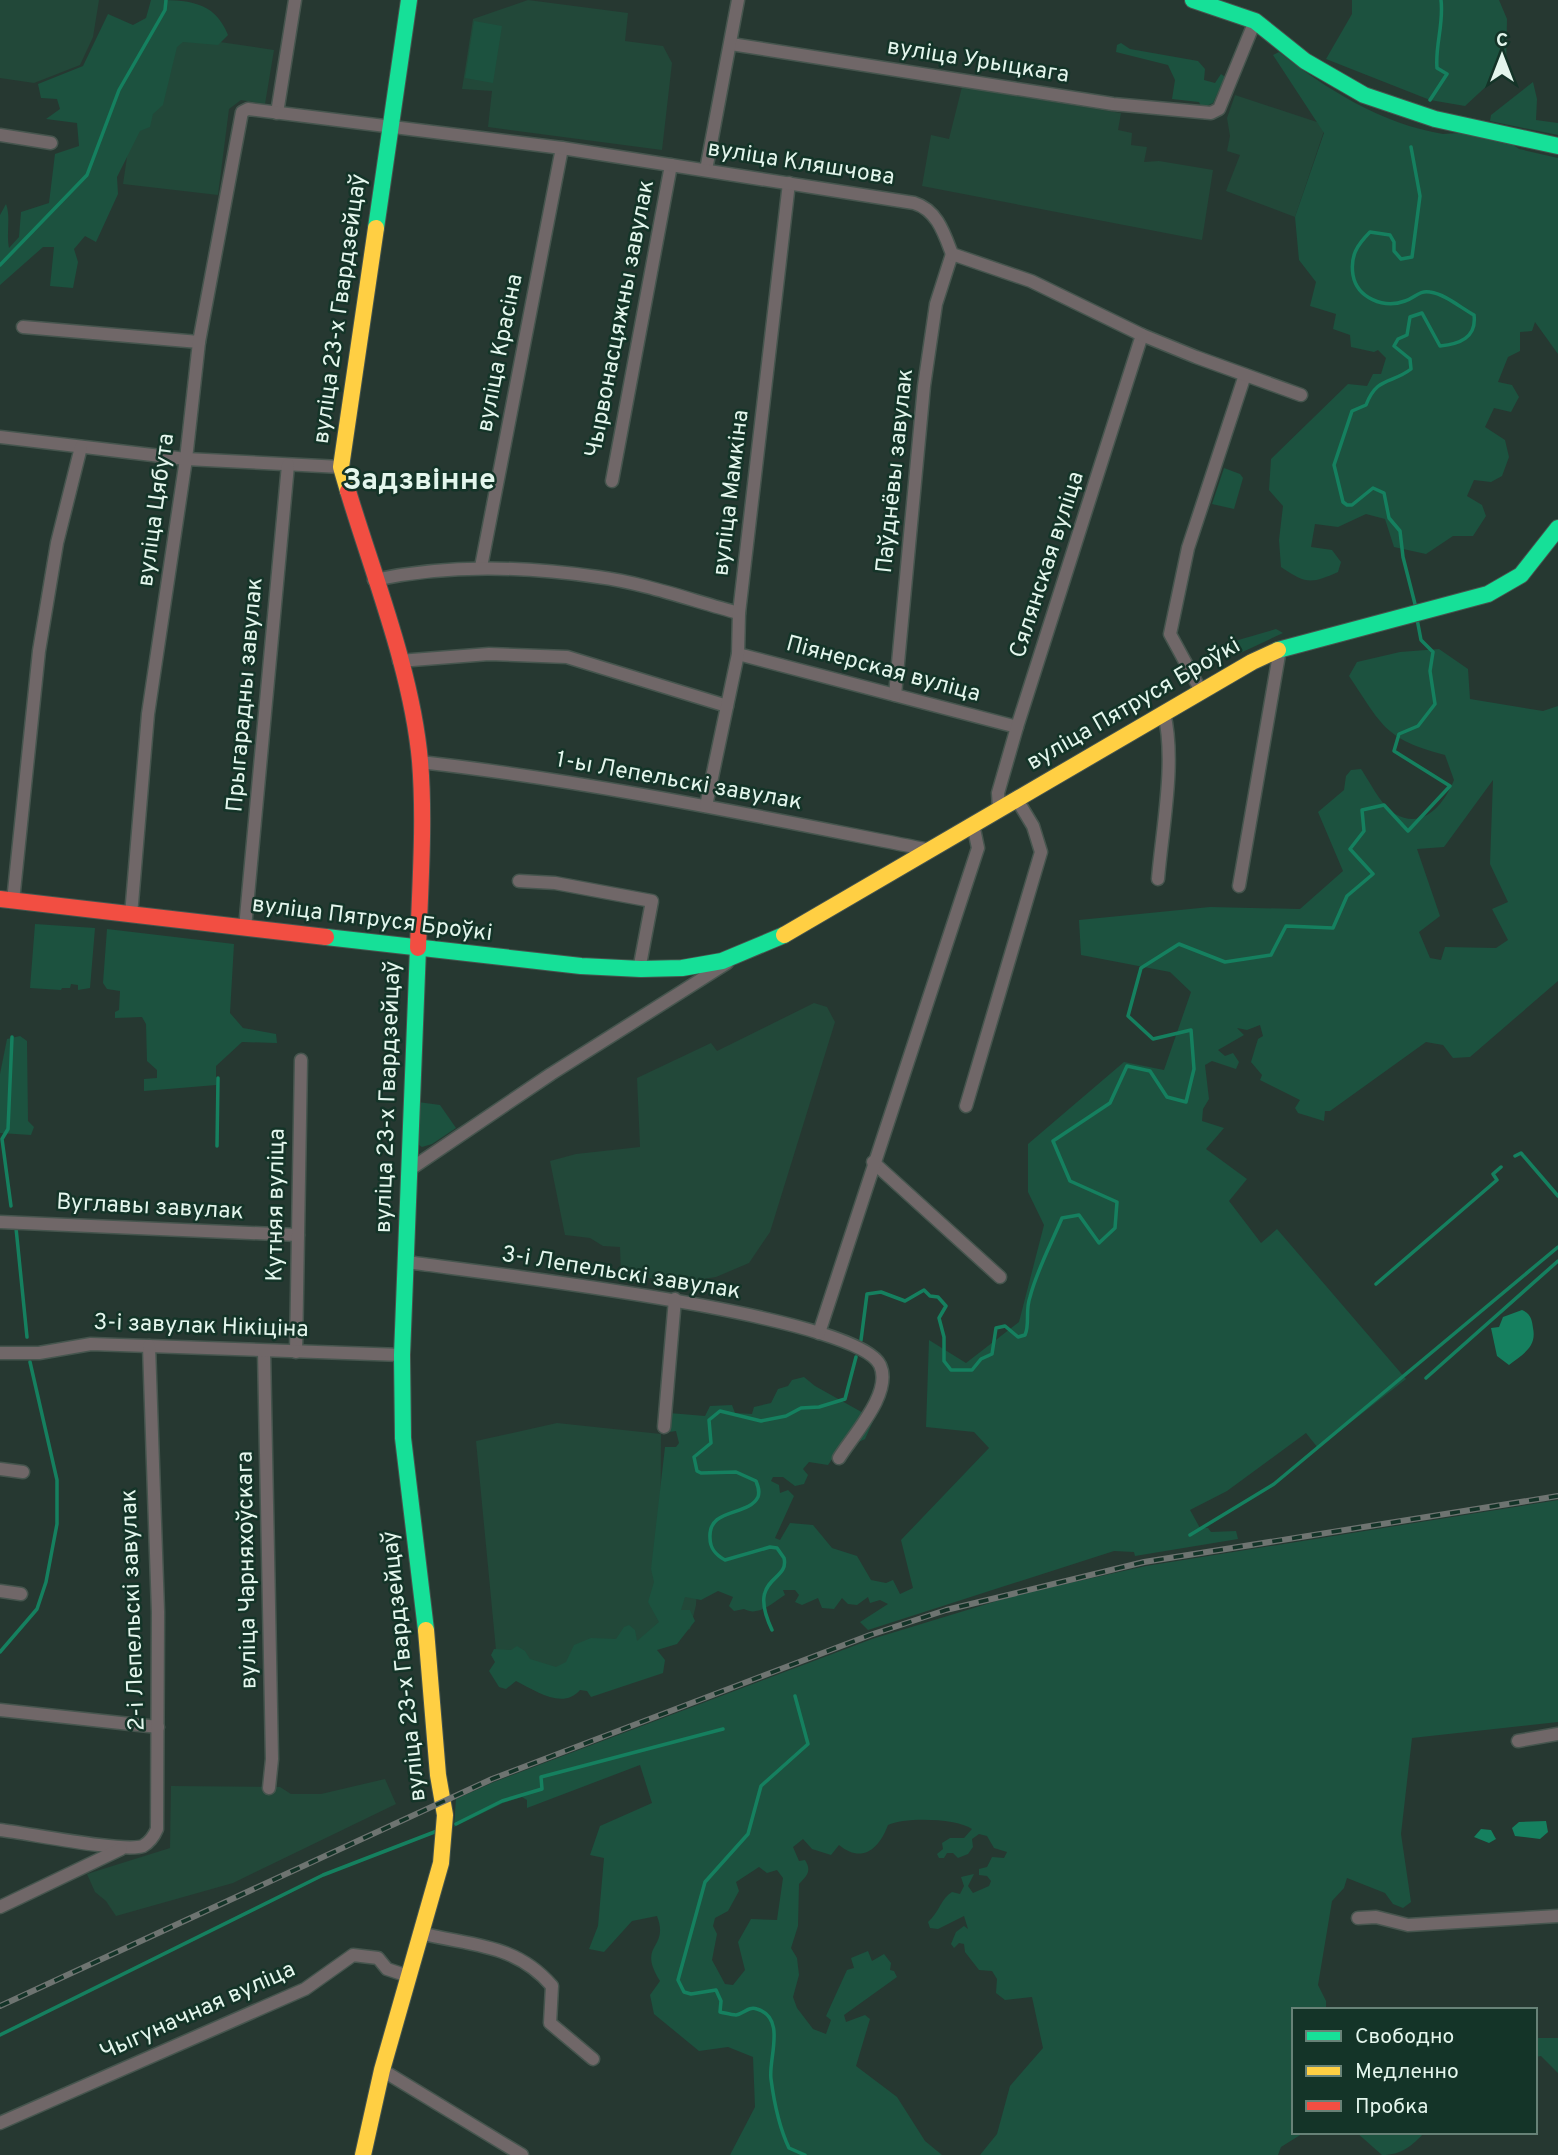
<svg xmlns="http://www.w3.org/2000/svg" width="1558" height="2155" font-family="Overpass,sans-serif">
  <rect width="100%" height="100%" fill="#263831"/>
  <g fill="#224839">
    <polygon points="0,0 99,0 93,37 80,65 34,83 0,78"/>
    <polygon points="528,0 628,13 625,41 663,46 672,63 662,150 488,127 492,91 462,89 473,19"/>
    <polygon points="172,35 274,50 265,104 241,100 229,109 218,195 123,184 132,123"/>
    <polygon points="962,87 1121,113 1118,130 1132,133 1131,145 1147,147 1144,162 1159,161 1213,170 1202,240 922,186 931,135 949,139"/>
    <polygon points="1235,95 1326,125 1295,217 1226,191 1240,155 1227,151 1230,136 1227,118"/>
    <polygon points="814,1003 827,1007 835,1022 770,1232 749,1263 716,1277 690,1281 621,1276 620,1247 603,1246 590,1238 565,1235 550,1161 576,1154 640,1147 637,1078 711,1043 717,1051"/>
    <polygon points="557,1423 661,1434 660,1587 697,1586 696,1605 690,1629 534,1677 496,1650 476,1441"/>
    <polygon points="385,1779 396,1804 233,1883 116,1916 106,1901 95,1892 87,1874 170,1848 171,1786 280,1787 291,1794 321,1794"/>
  </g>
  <g fill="#1c523f" fill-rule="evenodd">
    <path d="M151,0c36,0 63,0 77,35l-10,10 -35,-3 -6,5 -14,58 -10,9 -3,13 -10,4 -23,46 1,17 -22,48 -11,-6 -11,13 4,13 -5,26 -23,-2 4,-39h-11l-43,38v-70l6,-11c5,13 0,29 3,44l10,-11 2,-25 28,-9 6,-49 24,-8 -2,-23 -31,-4 14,-10 -3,-10 -16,-1 -3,-14 45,-18 25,-52 25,11 13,-7z"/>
    <polygon points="1352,0 1499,0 1507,19 1506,68 1465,106 1430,100 1326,59 1352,14"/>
    <polygon points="474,21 502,26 493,83 465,78"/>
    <polygon points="1121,43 1130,49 1198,61 1205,69 1204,80 1215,83 1221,74 1225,77 1213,103 1202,108 1199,102 1172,99 1175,80 1168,65 1116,52 1117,45"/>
    <path d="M1279,52c47,37 103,72 164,82 5,0 11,-1 16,-1 18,2 36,8 53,11l7,5 39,9v196l-23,-32 -3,9 -12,1v19l-12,6 -10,25 14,3 7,12 -8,15 -17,-4 -9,19 20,13 4,17 -7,19 -11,6 -17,-2 -7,16 15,9 4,11 -13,20h-20l-27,18 -32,-7 -9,-28 -19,-5 -28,13 -23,-3 -4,23 21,3 9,12 -3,10c-27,12 -32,12 -57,-5l-2,-27 4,-34 -14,-16 2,-31 77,-75 19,2 6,-12h8l5,-16 -8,-8 -4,2 -23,-5 -1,-12 -17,-6 3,-15 -26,-8 6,-24 -17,-22 -4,-43 29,-84 -51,-78z"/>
    <polygon points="1533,82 1537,99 1536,120 1558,123 1558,135 1490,121 1491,115"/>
    <polygon points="1224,468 1240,474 1243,478 1234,509 1212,504"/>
    <polygon points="1276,629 1283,633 1234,656 1228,643"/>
    <path d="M1439,649l29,20 2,30 73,12 15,-5v275l-88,76 -17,1 -10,-13 -17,-3 -96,69h-5l-1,10 -26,-8 -3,-5 5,-8 -40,-20 2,-5 -11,-13 7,-23 5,-3 -3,-11 -13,5 -10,-2 7,7 -26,15 7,6 8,-3 6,9 -3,7 -24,-8 -7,4 4,34 -6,10 -1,12 22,7 -18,21 41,30 -18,22 32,42 16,-14 129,150 -88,69 -12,-15 -79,58 -37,19 10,18h8l3,4 25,-1 2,8 -103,17 -1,-4 -20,-1 -246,79 -8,-8 28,-18 -8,-4 -10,3 -2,-6 -11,8 -9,-1 -6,-6 -8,11 -12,-1 -4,-10 -16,7 -7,-3 4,-7 -4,-5h-12l2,5c-13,8 -26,22 -41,14l-10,2 -5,-5 4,-9 -15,-6 -17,9 -16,-3 -4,13h9l5,11 -18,23 -20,6 8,10 -2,13 -72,24 -4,-6 -7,-1c-17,20 -44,1 -64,-9l-10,8 -7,-2 -10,-16 6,-9 -4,-7 3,-6 17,1 6,-4 8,5 5,8 26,8 10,-5 8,-17 17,-7 25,1 8,-12 5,-2 6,5 2,11 22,-19 -11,-20 6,-20 -3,-13 14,-122h11l3,-4 -3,-12 -7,1 -3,-3 3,-16 36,3 5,-10 22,-1 3,8 17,1 2,-7 17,-4 7,-14 10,-3 4,-6 12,-3 11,9 59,33 -9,20 -28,13 -9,13 -19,-3 -6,7 5,6 -4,9 -9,2 -12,-9h-10l-2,4 8,4 1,8 8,-3 6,6 -19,42 5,2 10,-17 23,2 19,23 25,8 14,24 15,3 7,-3 7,14 13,-6 -12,-48 88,-92 -15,-16 -48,-5 3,-87 37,23 53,-41 25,-97 -16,-33v-48l96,-82 40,8 27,-78 -21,-20 -89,-17 -2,-35 131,-13 90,2 43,-38 -25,-59 26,-22 2,-14 5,-6 10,-1c9,13 21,38 34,45 29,16 49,-10 59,-34l-9,-25c-61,-16 -63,-30 -96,-79l8,-14 43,-10zM1493,780l-3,84 18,38 -16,7 16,31 -12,8 -51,-1 -4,13 -11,-2 -11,-26 21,-16 -23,-67 27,-2z"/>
    <polygon points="35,924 95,928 90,988 78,990 78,985 71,984 70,988 62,988 61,990 30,988"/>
    <polygon points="107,929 234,944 230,1013 243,1028 276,1034 277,1043 242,1042 216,1066 216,1085 144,1091 144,1079 157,1078 157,1070 147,1061 146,1024 142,1017 115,1018 115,1012 119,1010 120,991 107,989 103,983"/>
    <polygon points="20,1036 27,1041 28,1121 34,1127 31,1135 0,1133 0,1074 7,1039"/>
    <polygon points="418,1102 440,1105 456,1128 432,1144 422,1147 419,1145"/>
    <path d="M1558,1500v222l-146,16 -11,96 10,68 -8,6 -10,-4 -8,-11 -38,-15 -3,10 -12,13 -14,84 8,16v9h-32v122h11l-24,15 -3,8h-298l17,-21 13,-48 33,-38 -11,-51 -27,3 -9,-7 1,-14 -5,-8 -13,-1 -14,-18 -1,-8 -5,-1 -5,5 -3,-4 5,-12 8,-6 4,3 -4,-13 -26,13 -8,-1 -2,-6c11,-9 13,-24 24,-30l8,2 4,-8 -3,-9 13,-3 -6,12 5,7 16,-7 2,-5 -4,-5 -8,-1v-6l8,-2 5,-10 12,1 3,-6 -13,-4 -7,-12 -8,-2 -7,5 1,8 -5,7 -10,4 -5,-5h-6l-3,5h-5l-2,-4 6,-5 -1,-6 8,-5h14l8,-9c-16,-11 -67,-12 -84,-4 -9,24 -26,39 -49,20l-8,10 -19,-6 -9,-10 -10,8 6,14 6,-1c7,11 2,16 -6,24l-1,42 -7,22 6,10 2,17 -6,22 4,11 16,21 13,5 5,-14 -5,-4 21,-46 7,-2 -3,-10 17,-7 4,10 12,-7 7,9 -1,7 4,1 3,6 -53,38 2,7 19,-7 5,4 -14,47 41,31 28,44 17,14h-212l25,-48 -2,-50 -25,-10 -29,4 -45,-37 -4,-19 10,-14c-24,-38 10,-31 -3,-65l-25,5 -28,31 -15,-3 9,-23 6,-68 -14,-3 10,-29 52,-23 -12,-38 -113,43v-8l-5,-3 -19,6 -49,24 2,-28 38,-17 378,-143 148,-45 126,-28zM759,1867l8,6 10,-3 6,8 -6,42 -26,-1 -13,23 7,28 -12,15 -8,-1 -13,-24 5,-26 -4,-8 2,-8 13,-7 11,-20 -3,-9z"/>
    <polygon points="1535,2038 1558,2038 1558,2073 1541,2056 1535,2057"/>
    <path d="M1356,2132h69c-13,14 -24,23 -43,23z"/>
  </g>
  <g fill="#15805f">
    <path d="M1522,1310c9,4 10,10 11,18 4,19 -10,26 -24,37l-12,-9 -6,-28 8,-1 4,-10z"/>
    <polygon points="1546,1821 1548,1832 1540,1839 1515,1836 1512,1828 1519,1822"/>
    <polygon points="1481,1829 1491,1830 1496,1839 1489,1843 1474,1837"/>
  </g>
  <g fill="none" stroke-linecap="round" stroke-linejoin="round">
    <g stroke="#15805f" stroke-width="3.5">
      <path d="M1430,100l17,-26 -10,-6c-2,-23 7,-44 4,-68"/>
      <path d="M1411,147l9,49 -8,61 -11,2 -7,-8v-9l-4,-7 -20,-3c-13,13 -20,24 -17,43 4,23 31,34 52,26 10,-3 14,-11 25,-9 15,2 31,16 44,23 3,23 -15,29 -34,31l-18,-33 -12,4 -3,18 -9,4 -4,7 16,13 1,10c-19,15 -34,7 -45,36l-14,6 -18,54 9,37 4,3h5l21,-17 11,5 5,25 11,13 3,26 13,51"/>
      <polyline points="0,265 87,175 119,90 165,10 166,0"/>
      <polyline points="217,1146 218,1078"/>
      <polyline points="1515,1156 1521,1153 1558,1196"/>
      <polyline points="11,1206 2,1139 8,1129 12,1037"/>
      <polyline points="16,1228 27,1337"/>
      <polyline points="1376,1284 1497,1180 1493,1174 1501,1167"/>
      <path d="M861,1340l6,-46 14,-2 24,9 19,-11 6,6 8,1 8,9 -7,12 5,19v24l7,9h21l9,-11 11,-5 4,-26 9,-2 13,11 7,-2c5,-11 0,-24 5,-38 7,-27 21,-53 32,-79l17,-3 20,28 16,-15 2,-26 -47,-21 -17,-40 57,-38 17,-37 23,5 17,26 19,5 8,-33 -3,-39 -38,9 -25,-23 13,-48 38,-24 46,18 46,-7 15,-29 47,2 14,-32 26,-22 -23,-25 14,-18 -2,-21 22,-5 24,26 42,-45 -56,-35 5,-17 19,-8 17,-22 -5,-33 3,-19 -12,-12 -4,-21"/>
      <polyline points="1426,1378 1558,1261"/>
      <polyline points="1190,1535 1274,1484 1558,1247"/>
      <path d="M772,1630c-26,-55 18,-47 12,-72l-7,-10 -7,-1 -45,13c-9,-5 -15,-11 -15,-22 -2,-31 38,-21 48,-41 2,-6 0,-11 -2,-16l-20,-9 -35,1 -4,-2 -3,-14 17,-14 -2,-23 11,-9 41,10 25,-5 15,-8 18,-1 26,-8 11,-42"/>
      <polyline points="0,1652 37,1609 46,1582 57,1524 57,1480 30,1362"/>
      <path d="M795,1696l13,48 -47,42 -13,48 -43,48 -27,98 6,12 7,2 25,-4 5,11 -1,11c5,1 12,3 16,3 8,-1 12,-9 21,-6 30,9 11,50 14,70 3,23 8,48 18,69l16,7"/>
      <polyline points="456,1824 502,1801 542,1789 541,1777 723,1729"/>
      <polyline points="0,2035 323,1875 437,1831"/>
    </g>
    <g stroke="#46554e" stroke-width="15">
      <g id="street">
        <polyline points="731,44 1113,104 1211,113 1219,109 1255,21"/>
        <polyline points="277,113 295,0"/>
        <polyline points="0,135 51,143"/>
        <polyline points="706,170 738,0"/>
        <polyline points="23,327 199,342"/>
        <polyline points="0,437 186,459 341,467"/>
        <polyline points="612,481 671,165"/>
        <polyline points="481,567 562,148"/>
        <path d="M374,580c74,-16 149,-14 224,-3 47,6 95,24 141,36"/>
        <polyline points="738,654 1017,727"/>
        <polyline points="399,661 489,654 567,657 727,706"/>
        <polyline points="1201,691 1170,634 1188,548 1245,375"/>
        <polyline points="895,695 924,386 936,304 952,254"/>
        <path d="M420,762c171,19 341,55 510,88"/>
        <polyline points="706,806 738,654 739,613 789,183"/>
        <polyline points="999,808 998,793 1017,727 1142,335"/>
        <path d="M1158,879c4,-49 18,-118 6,-166"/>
        <polyline points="519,881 555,883 652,901 639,970"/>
        <polyline points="1239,886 1280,649"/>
        <polyline points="13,901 39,651 57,543 81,447"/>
        <path d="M131,915l17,-201 38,-255 13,-117 43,-230 6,-3 314,39 352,55c23,7 30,30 38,51l79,27 111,54 54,22 105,38"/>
        <polyline points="245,928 288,465"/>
        <polyline points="966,1106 1041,852 1033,826 1016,798"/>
        <polyline points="873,1162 1000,1277"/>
        <polyline points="409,1170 551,1074 727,963"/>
        <polyline points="0,1222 298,1235"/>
        <path d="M407,1262c69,10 449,52 473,103 13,28 -27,70 -41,93"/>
        <polyline points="819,1333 978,848 973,824"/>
        <polyline points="264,1351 272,1759 269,1788"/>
        <polyline points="296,1352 301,1060"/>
        <polyline points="0,1353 39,1353 91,1344 402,1355"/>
        <polyline points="664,1427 675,1299"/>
        <polyline points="0,1469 23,1472"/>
        <polyline points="0,1591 21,1594"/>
        <polyline points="0,1710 158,1727"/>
        <polyline points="1518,1741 1558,1734"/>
        <path d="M0,1830c27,3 124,23 143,16 7,-4 11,-10 14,-17l1,-217 -9,-266"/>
        <polyline points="0,1907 121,1849"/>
        <polyline points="1358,1918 1376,1917 1408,1925 1558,1916"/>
        <path d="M420,1933c51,13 95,10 132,53l-2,37 43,36"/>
        <polyline points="382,2070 522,2155"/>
        <polyline points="0,2123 305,1989 353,1955 378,1958 387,1969 408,1976"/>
      </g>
    </g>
    <g stroke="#46554e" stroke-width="18">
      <g id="fast">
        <polyline points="1193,0 1255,21 1305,61 1364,95 1435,119 1558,146"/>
        <polyline points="376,228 409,0"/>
        <polyline points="1278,650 1488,594 1521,575 1558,528"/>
        <polyline points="326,937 581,966 641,969 682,968 722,961 784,935"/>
        <polyline points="418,948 402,1355 403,1438 426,1630"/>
      </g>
    </g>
    <g stroke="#46554e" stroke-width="18">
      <g id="slow">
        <polyline points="348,491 341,467 376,228"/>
        <polyline points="784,935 1252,662 1278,650"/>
        <polyline points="363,2155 382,2070 441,1863 445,1815 438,1775 426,1630"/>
      </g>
    </g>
    <g stroke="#46554e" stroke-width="18">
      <g id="jam">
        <path d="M348,491c26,86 64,181 72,270 5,61 0,125 -2,187"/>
        <polyline points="0,899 326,937"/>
      </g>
    </g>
    <use href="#street" stroke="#706768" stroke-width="12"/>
    <use href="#fast" stroke="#16e098" stroke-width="16"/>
    <use href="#slow" stroke="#ffcf43" stroke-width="16"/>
    <use href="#jam" stroke="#f24e42" stroke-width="16"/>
    <g stroke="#6e7471" stroke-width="6">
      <polyline id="rail" points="0,2006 492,1779 870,1635 946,1610 1144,1562 1558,1496"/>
    </g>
    <use href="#rail" stroke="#143428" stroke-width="3.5" stroke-dasharray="10" stroke-linecap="butt"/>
  </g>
  <g text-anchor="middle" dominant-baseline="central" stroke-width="5" stroke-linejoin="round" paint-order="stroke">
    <g font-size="23" fill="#e4f6ed" stroke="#143428">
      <text transform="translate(978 62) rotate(9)">вуліца Урыцкага</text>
      <text transform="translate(801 164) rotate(9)">вуліца Кляшчова</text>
      <text transform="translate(341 309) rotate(-82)">вуліца 23-х Гвардзейцаў</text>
      <text transform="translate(621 319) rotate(-79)">Чырвонасцяжны завулак</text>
      <text transform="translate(501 353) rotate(-79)">вуліца Красіна</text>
      <text transform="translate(896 471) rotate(-84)">Паўднёвы завулак</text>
      <text transform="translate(732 493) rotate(-83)">вуліца Мамкіна</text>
      <text transform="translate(157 510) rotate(-82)">вуліца Цябута</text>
      <text transform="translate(1048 565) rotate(-72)">Сялянская вуліца</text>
      <text transform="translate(883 670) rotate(15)">Піянерская вуліца</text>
      <text transform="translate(246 695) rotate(-85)">Прыгарадны завулак</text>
      <text transform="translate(1134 705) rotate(-30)">вуліца Пятруся Броўкі</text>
      <text transform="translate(679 782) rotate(10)">1-ы Лепельскі завулак</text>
      <text transform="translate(372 920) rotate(7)">вуліца Пятруся Броўкі</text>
      <text transform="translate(389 1097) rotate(-88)">вуліца 23-х Гвардзейцаў</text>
      <text transform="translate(277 1205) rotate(-89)">Кутняя вуліца</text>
      <text transform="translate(150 1208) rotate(3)">Вуглавы завулак</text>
      <text transform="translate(621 1274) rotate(9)">3-і Лепельскі завулак</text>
      <text transform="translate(201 1327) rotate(2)">3-і завулак Нікіціна</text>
      <text transform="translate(248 1570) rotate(-91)">вуліца Чарняхоўскага</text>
      <text transform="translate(134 1610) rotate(-92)">2-і Лепельскі завулак</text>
      <text transform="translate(405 1666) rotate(-96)">вуліца 23-х Гвардзейцаў</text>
      <text transform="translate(198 2012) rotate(-24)">Чыгуначная вуліца</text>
    </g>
    <g font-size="30" font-weight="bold" fill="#e4f6ed" stroke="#143428">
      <text x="419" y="481">Задзвінне</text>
    </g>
  </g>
  <rect x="1292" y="2008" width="245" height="126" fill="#143428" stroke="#678277" stroke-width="2"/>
  <rect x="1306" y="2031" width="35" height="10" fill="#16e098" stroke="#678277" stroke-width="2"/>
  <text x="1355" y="2043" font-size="21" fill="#e4f6ed">Свободно</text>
  <rect x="1306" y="2066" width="35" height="10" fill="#ffcf43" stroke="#678277" stroke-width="2"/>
  <text x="1355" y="2078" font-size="21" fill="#e4f6ed">Медленно</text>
  <rect x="1306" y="2101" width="35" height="10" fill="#f24e42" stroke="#678277" stroke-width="2"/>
  <text x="1355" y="2113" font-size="21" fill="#e4f6ed">Пробка</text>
  <g transform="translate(1502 56)" stroke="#143428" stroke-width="5" paint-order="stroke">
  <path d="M0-5L12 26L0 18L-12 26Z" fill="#e4f6ed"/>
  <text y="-10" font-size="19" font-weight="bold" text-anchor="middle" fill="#e4f6ed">С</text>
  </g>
</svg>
